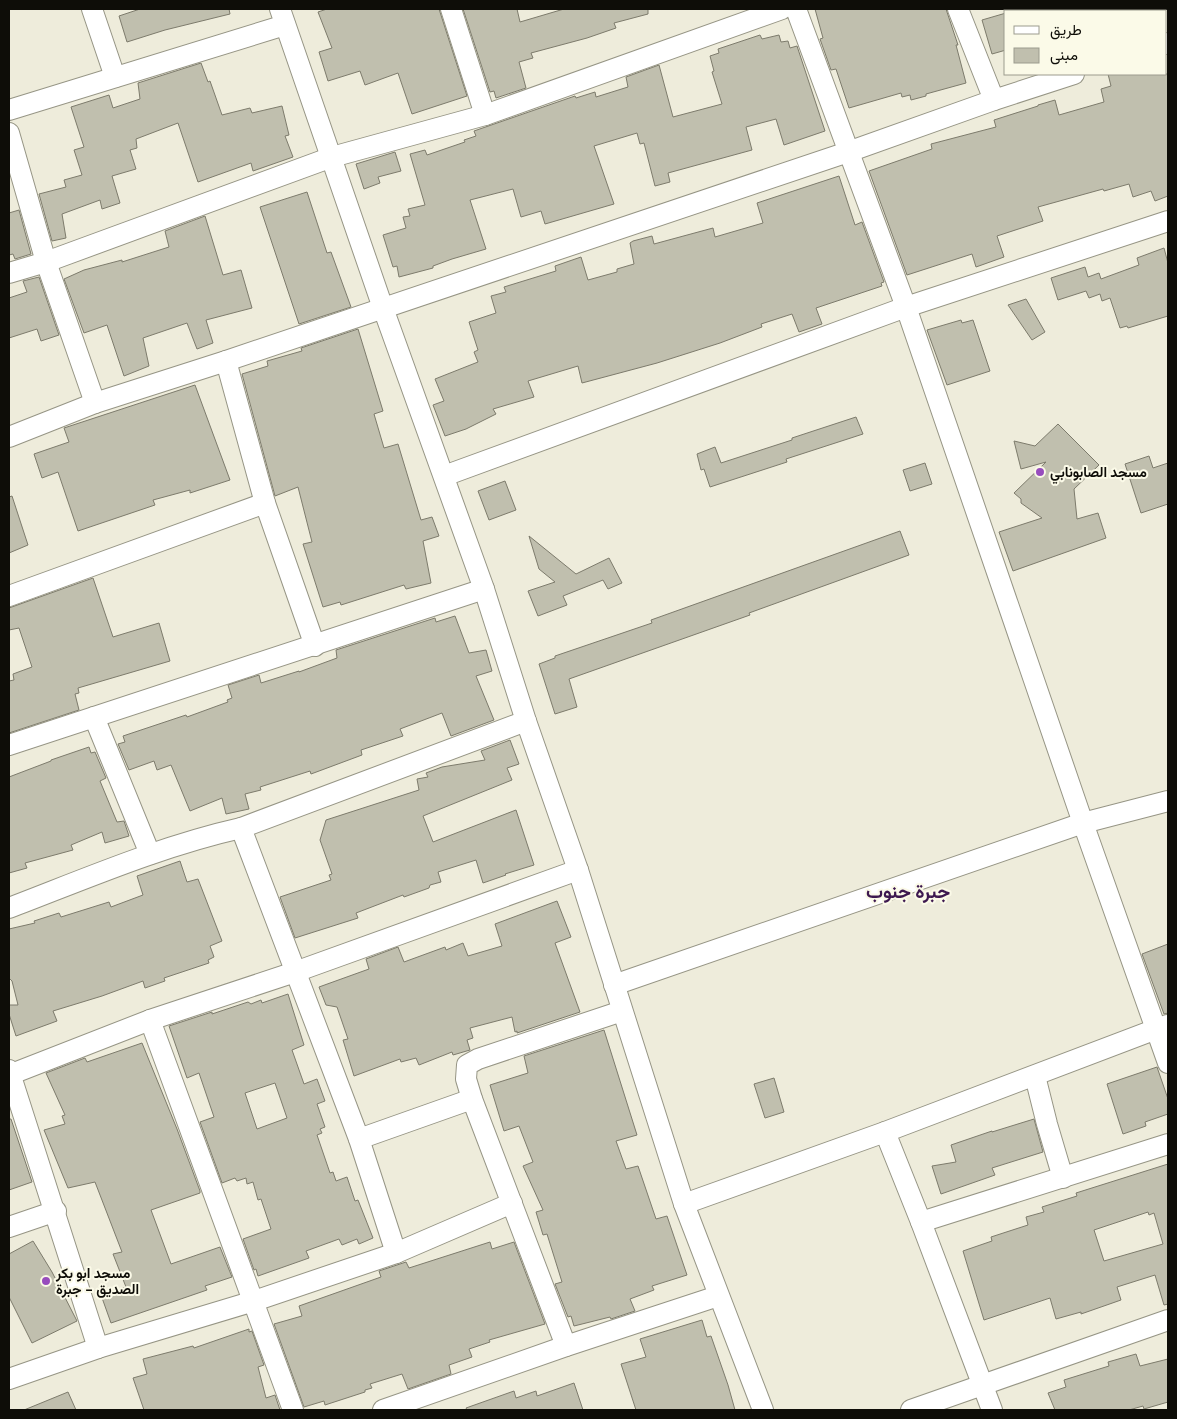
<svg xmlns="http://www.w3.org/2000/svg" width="1177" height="1419" font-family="'DM Sans',Vazirmatn,sans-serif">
  <rect width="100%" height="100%" fill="#eeecdb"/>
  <g fill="#c0bfae" stroke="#7d7b6c" fill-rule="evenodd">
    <polygon points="140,9 229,9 230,14 165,30 127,42 119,16"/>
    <polygon points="327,9 439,9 467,96 412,114 398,73 365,85 360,71 328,81 319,52 332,48 318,12"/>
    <polygon points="463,9 517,9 520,22 564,9 648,9 648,14 614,23 616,28 587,38 531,53 533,58 519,62 526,88 496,98 494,91 490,92"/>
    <polygon points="815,9 946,9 958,45 956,45 966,83 926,94 926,96 911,100 910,95 902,97 901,93 849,108 836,69 831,70 820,39 823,38"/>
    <polygon points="1006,13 1006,50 992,54 982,20"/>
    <polygon points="760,35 762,39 779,35 781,42 788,41 790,48 797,46 825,131 784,145 776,119 746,127 752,150 668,173 670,182 655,186 644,143 640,144 637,133 594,146 614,204 545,224 541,211 521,217 513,189 470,200 486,249 452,259 433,266 433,268 399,277 397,266 393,267 383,235 406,228 403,217 410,216 408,209 425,205 410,154 425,150 427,155 465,142 464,140 476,136 474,131 575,96 576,98 595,92 596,97 628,87 626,77 659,65 673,117 722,104 712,72 714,71 710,56 719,53 718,49"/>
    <polygon points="201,63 208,82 210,81 222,115 250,108 252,113 282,106 289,135 285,136 293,157 253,171 251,163 198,182 178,123 136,139 137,148 130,150 136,169 112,176 120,203 102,209 100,200 62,214 66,238 52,241 39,194 66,187 64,180 82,175 74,150 84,147 71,107 109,95 113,108 140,99 138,83"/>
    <polygon points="1108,74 1168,74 1168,196 1155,201 1151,191 1133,197 1129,184 1104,191 1103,189 1038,207 1043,221 997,236 1004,257 976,267 972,254 907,275 869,171 932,149 931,144 996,127 994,120 1038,106 1038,105 1055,100 1059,115 1104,102 1101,89 1111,86"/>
    <polygon points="395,152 401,171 378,177 380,183 364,189 356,164"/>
    <polygon points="839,176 855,225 862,222 884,282 881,283 882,286 816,308 822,324 799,332 792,314 761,324 762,327 720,343 657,363 582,383 578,366 528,381 534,397 493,409 496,414 466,429 445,436 433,405 444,401 435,379 478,362 474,352 478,350 469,322 496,313 491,296 506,292 504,287 556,271 555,266 581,257 588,280 617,272 617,269 634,264 630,243 633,241 652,236 654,244 713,228 715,237 763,223 757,203"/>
    <polygon points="307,192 327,253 331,252 351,307 299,324 260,207"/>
    <polygon points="19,210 31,254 15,259 13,254 9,255 9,213"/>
    <polygon points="205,216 223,275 241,270 252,308 206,320 213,343 197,349 187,323 143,338 149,366 124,376 107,325 84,333 64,279 84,270 122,260 122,262 169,247 165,231"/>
    <polygon points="1164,248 1168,263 1168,316 1128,328 1127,326 1120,328 1110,298 1102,301 1100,294 1089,298 1086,291 1058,300 1051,278 1085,267 1088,277 1099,273 1101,279 1139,265 1137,258"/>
    <polygon points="39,277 59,335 41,341 37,329 9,338 9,298 27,292 23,281"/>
    <polygon points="1026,299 1045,332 1032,340 1008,305"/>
    <polygon points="961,320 962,323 973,320 990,371 947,385 927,330"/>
    <polygon points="358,329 383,411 374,414 384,448 398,444 421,520 432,517 439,536 423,541 431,583 406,589 404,585 341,605 340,602 323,607 303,544 312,542 298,487 275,496 242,374 268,366 267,361 302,351 301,348"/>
    <polygon points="195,385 230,480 190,493 190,490 153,500 155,505 78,531 58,472 42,478 34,454 69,442 64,428"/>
    <polygon points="856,417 863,434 786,459 787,462 710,487 704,469 701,470 697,454 715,447 721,463 792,440 792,438"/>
    <polygon points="1058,424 1099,465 1074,489 1077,519 1098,513 1106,538 1013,571 999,532 1042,518 1021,503 1021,499 1014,493 1046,462 1021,469 1014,441 1035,446"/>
    <polygon points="1149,456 1153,468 1168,463 1168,504 1141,513 1125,464"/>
    <polygon points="925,463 932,484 910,491 903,470"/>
    <polygon points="505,481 516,510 489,520 478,491"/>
    <polygon points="12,496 28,545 9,553 9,497"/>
    <polygon points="900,531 909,555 749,613 750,615 569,679 577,707 555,714 539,664 555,658 555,656 652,623 651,620"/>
    <polygon points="529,536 576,574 609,558 622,583 608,589 603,580 563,596 567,605 538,616 528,591 555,582 539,569"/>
    <polygon points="93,578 113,637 159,623 170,661 78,688 79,693 75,694 79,710 9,733 9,681 14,680 13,674 32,667 19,628 9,630 9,608"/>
    <polygon points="455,616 469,653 486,650 492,671 476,676 494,720 451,736 442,713 400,729 403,736 361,750 362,755 311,774 310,771 260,787 261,790 245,794 249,809 226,814 222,798 190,811 171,765 157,770 154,761 129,770 118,744 125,742 123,736 186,715 187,717 228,702 227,700 232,698 228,685 259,675 261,683 299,671 299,672 337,658 336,650 435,618 436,622"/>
    <polygon points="510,740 519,764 507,768 512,780 423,816 433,842 516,810 534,865 505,874 506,875 483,883 476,860 438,872 441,882 430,885 429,888 404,897 403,895 356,913 358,918 295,938 280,897 331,880 329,875 332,874 320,840 326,820 419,790 417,779 428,777 426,773 442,767 485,760 481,751"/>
    <polygon points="89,747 91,753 95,752 106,778 100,781 117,822 124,821 129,836 105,843 102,832 71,845 73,850 25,863 27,868 9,873 9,777 51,761 51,760"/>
    <polygon points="180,861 187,882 198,879 222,941 210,946 214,957 208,960 209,963 164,978 165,981 145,988 143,981 102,996 53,1011 57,1021 16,1036 9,1014 9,1005 18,1005 12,981 9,978 9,929 35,923 34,921 59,913 61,917 109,902 111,907 143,895 137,876"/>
    <polygon points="557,901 571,937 555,943 580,1012 517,1033 517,1031 515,1032 512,1017 470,1028 473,1038 467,1040 470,1050 453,1055 452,1052 419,1065 416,1058 401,1062 400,1059 354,1076 343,1040 348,1039 337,1007 326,1005 319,987 369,969 366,959 398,947 404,962 445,947 446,950 463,943 468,956 502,946 495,924"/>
    <polygon points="1168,944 1168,1013 1164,1014 1142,954"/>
    <path d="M288,994l16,51 -12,5 12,34 13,-5 8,22 -8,3 8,23 -5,2 2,4 -5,2 13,38 3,-1 3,9 11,-4 8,24 3,-1 15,38 -14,6 -2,-5 -15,6 -3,-6 -33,12 3,7 -51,18 -2,-7 -2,1 -11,-31 28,-10 -10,-30 -3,1 -5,-18 -6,2 -1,-6 -9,3 -2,-3 -13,5 -22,-61 14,-5 -15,-44 -12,5 -18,-52 43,-14v2l36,-12 3,2 10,-4 1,3zM275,1083l12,35 -30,11 -12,-36z"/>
    <polygon points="604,1030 637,1135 616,1141 626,1169 638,1166 656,1219 667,1216 687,1275 652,1286 654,1290 630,1299 635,1311 611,1319 610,1317 574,1326 571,1316 568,1317 555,1284 562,1282 547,1234 543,1235 536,1212 543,1210 523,1166 533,1162 519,1126 504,1131 490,1085 528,1073 524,1056"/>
    <polygon points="142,1043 177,1129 200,1191 200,1193 151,1210 171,1264 220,1247 232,1277 205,1286 207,1290 111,1323 101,1295 126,1287 113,1254 122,1252 95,1182 68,1188 44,1130 65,1124 62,1116 65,1115 46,1073 85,1058 87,1062"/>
    <polygon points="1157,1067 1168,1099 1168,1114 1145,1122 1146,1126 1123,1134 1107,1084"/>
    <polygon points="774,1078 784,1112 765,1118 754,1084"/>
    <polygon points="9,1119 11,1119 32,1182 9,1190"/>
    <polygon points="1034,1119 1043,1152 992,1168 995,1175 941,1194 932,1166 956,1162 951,1145 992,1131 992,1132"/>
    <path d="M1168,1164v140l-4,1 -9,-30 -38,12 4,13 -40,14v-2l-25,7 -6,-21 -66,22 -21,-69 29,-10 -1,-4 37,-12 -2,-8 18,-5 -2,-5 35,-11 -1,-3zM1148,1212l1,3 5,-2 9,31 -59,17 -10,-31z"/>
    <polygon points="33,1241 52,1272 77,1321 32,1343 9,1297 9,1254"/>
    <polygon points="490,1242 492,1249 514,1242 545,1324 489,1340 490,1342 469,1349 472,1357 449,1365 451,1374 408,1389 402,1374 370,1384 372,1388 365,1390 365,1392 325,1405 324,1401 304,1407 274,1324 302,1316 299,1306 381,1277 379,1271 406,1262 409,1268"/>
    <polygon points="702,1320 707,1337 711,1336 728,1385 735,1410 636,1410 621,1364 646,1357 640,1339"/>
    <polygon points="249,1329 249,1332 252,1331 264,1365 258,1367 266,1398 275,1395 280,1410 144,1410 133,1378 147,1374 143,1359 193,1346 194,1348"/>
    <polygon points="1136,1354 1140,1366 1168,1359 1168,1402 1144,1409 1143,1406 1129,1410 1055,1410 1048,1393 1066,1387 1064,1380 1109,1366 1108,1362"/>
    <polygon points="574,1383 583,1410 467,1410 466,1408 514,1391 516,1398 536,1391 537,1396"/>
    <polygon points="68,1392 76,1410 24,1410"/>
  </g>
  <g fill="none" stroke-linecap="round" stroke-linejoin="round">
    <g stroke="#969585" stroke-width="22">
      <g id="minor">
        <polyline points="92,9 115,77"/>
        <polyline points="280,9 383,308 484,589 526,721 578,870 684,1204 763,1410"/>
        <polyline points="451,9 485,115"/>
        <polyline points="796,9 906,307 1083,823 1168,1063"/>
        <polyline points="958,9 994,100"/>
        <polyline points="1166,44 1168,43"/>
        <polyline points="9,110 285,25"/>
        <polyline points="9,133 46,262 95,403"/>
        <polyline points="9,273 46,262 332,157 485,115 782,9"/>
        <polyline points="226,361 265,503 315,646"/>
        <polyline points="9,437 95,403 226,361 848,152 994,100 1074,74"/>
        <polyline points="444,476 906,307 1168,221"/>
        <polyline points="9,596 265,503"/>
        <polyline points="94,717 150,854"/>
        <polyline points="9,745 484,589"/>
        <polyline points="241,828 359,1139 396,1253"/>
        <path d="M9,908c76,-29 152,-62 232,-80l285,-107"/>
        <polyline points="614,985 1083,823 1168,801"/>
        <polyline points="150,1020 293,1410"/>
        <polyline points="9,1070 98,1348"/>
        <polyline points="9,1075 150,1020 295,972 578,870"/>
        <polyline points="1035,1076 1047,1124 1063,1178"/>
        <polyline points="885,1132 921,1222 992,1410"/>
        <polyline points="359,1139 472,1099"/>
        <polyline points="684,1204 885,1132 1167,1025"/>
        <polyline points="921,1222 1168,1144"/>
        <polyline points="9,1227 56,1211"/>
        <polyline points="566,1346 472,1099 466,1079 467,1065 478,1059 622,1011"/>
        <polyline points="9,1379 98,1348 254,1301 396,1253 512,1203"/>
        <polyline points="383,1410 566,1346 718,1296"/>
        <polyline points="911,1410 1168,1320"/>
      </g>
    </g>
    <use href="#minor" stroke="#fff" stroke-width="20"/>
  </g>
  <g fill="#974cbd" stroke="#fbfae8" stroke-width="2">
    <circle cx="1040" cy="472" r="5"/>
    <circle cx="46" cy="1281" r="5"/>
  </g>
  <g text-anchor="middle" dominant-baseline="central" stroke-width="4" stroke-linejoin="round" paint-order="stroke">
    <g font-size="14" font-weight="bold" fill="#0e0d08" stroke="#fbfae8" text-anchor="start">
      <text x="1050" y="472">مسجد الصابونابي</text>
      <text x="56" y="1273">مسجد ابو بكر<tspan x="56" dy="16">الصديق - جبرة</tspan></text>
    </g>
    <g font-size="19" font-weight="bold" fill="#3d184f" stroke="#fbfae8">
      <text x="908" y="891">جبرة جنوب</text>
    </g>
  </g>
  <rect width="1177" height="1419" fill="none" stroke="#0e0d08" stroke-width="20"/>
  <rect x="1004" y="10" width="162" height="65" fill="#fbfae8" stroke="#9c9b8e"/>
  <rect x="1014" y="26" width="25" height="8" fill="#ffffff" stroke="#9c9b8e"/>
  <text x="1050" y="35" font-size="15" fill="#0e0d08">طريق</text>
  <rect x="1014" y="48" width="25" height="15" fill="#c0bfae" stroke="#9c9b8e"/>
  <text x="1050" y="60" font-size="15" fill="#0e0d08">مبنى</text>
</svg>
